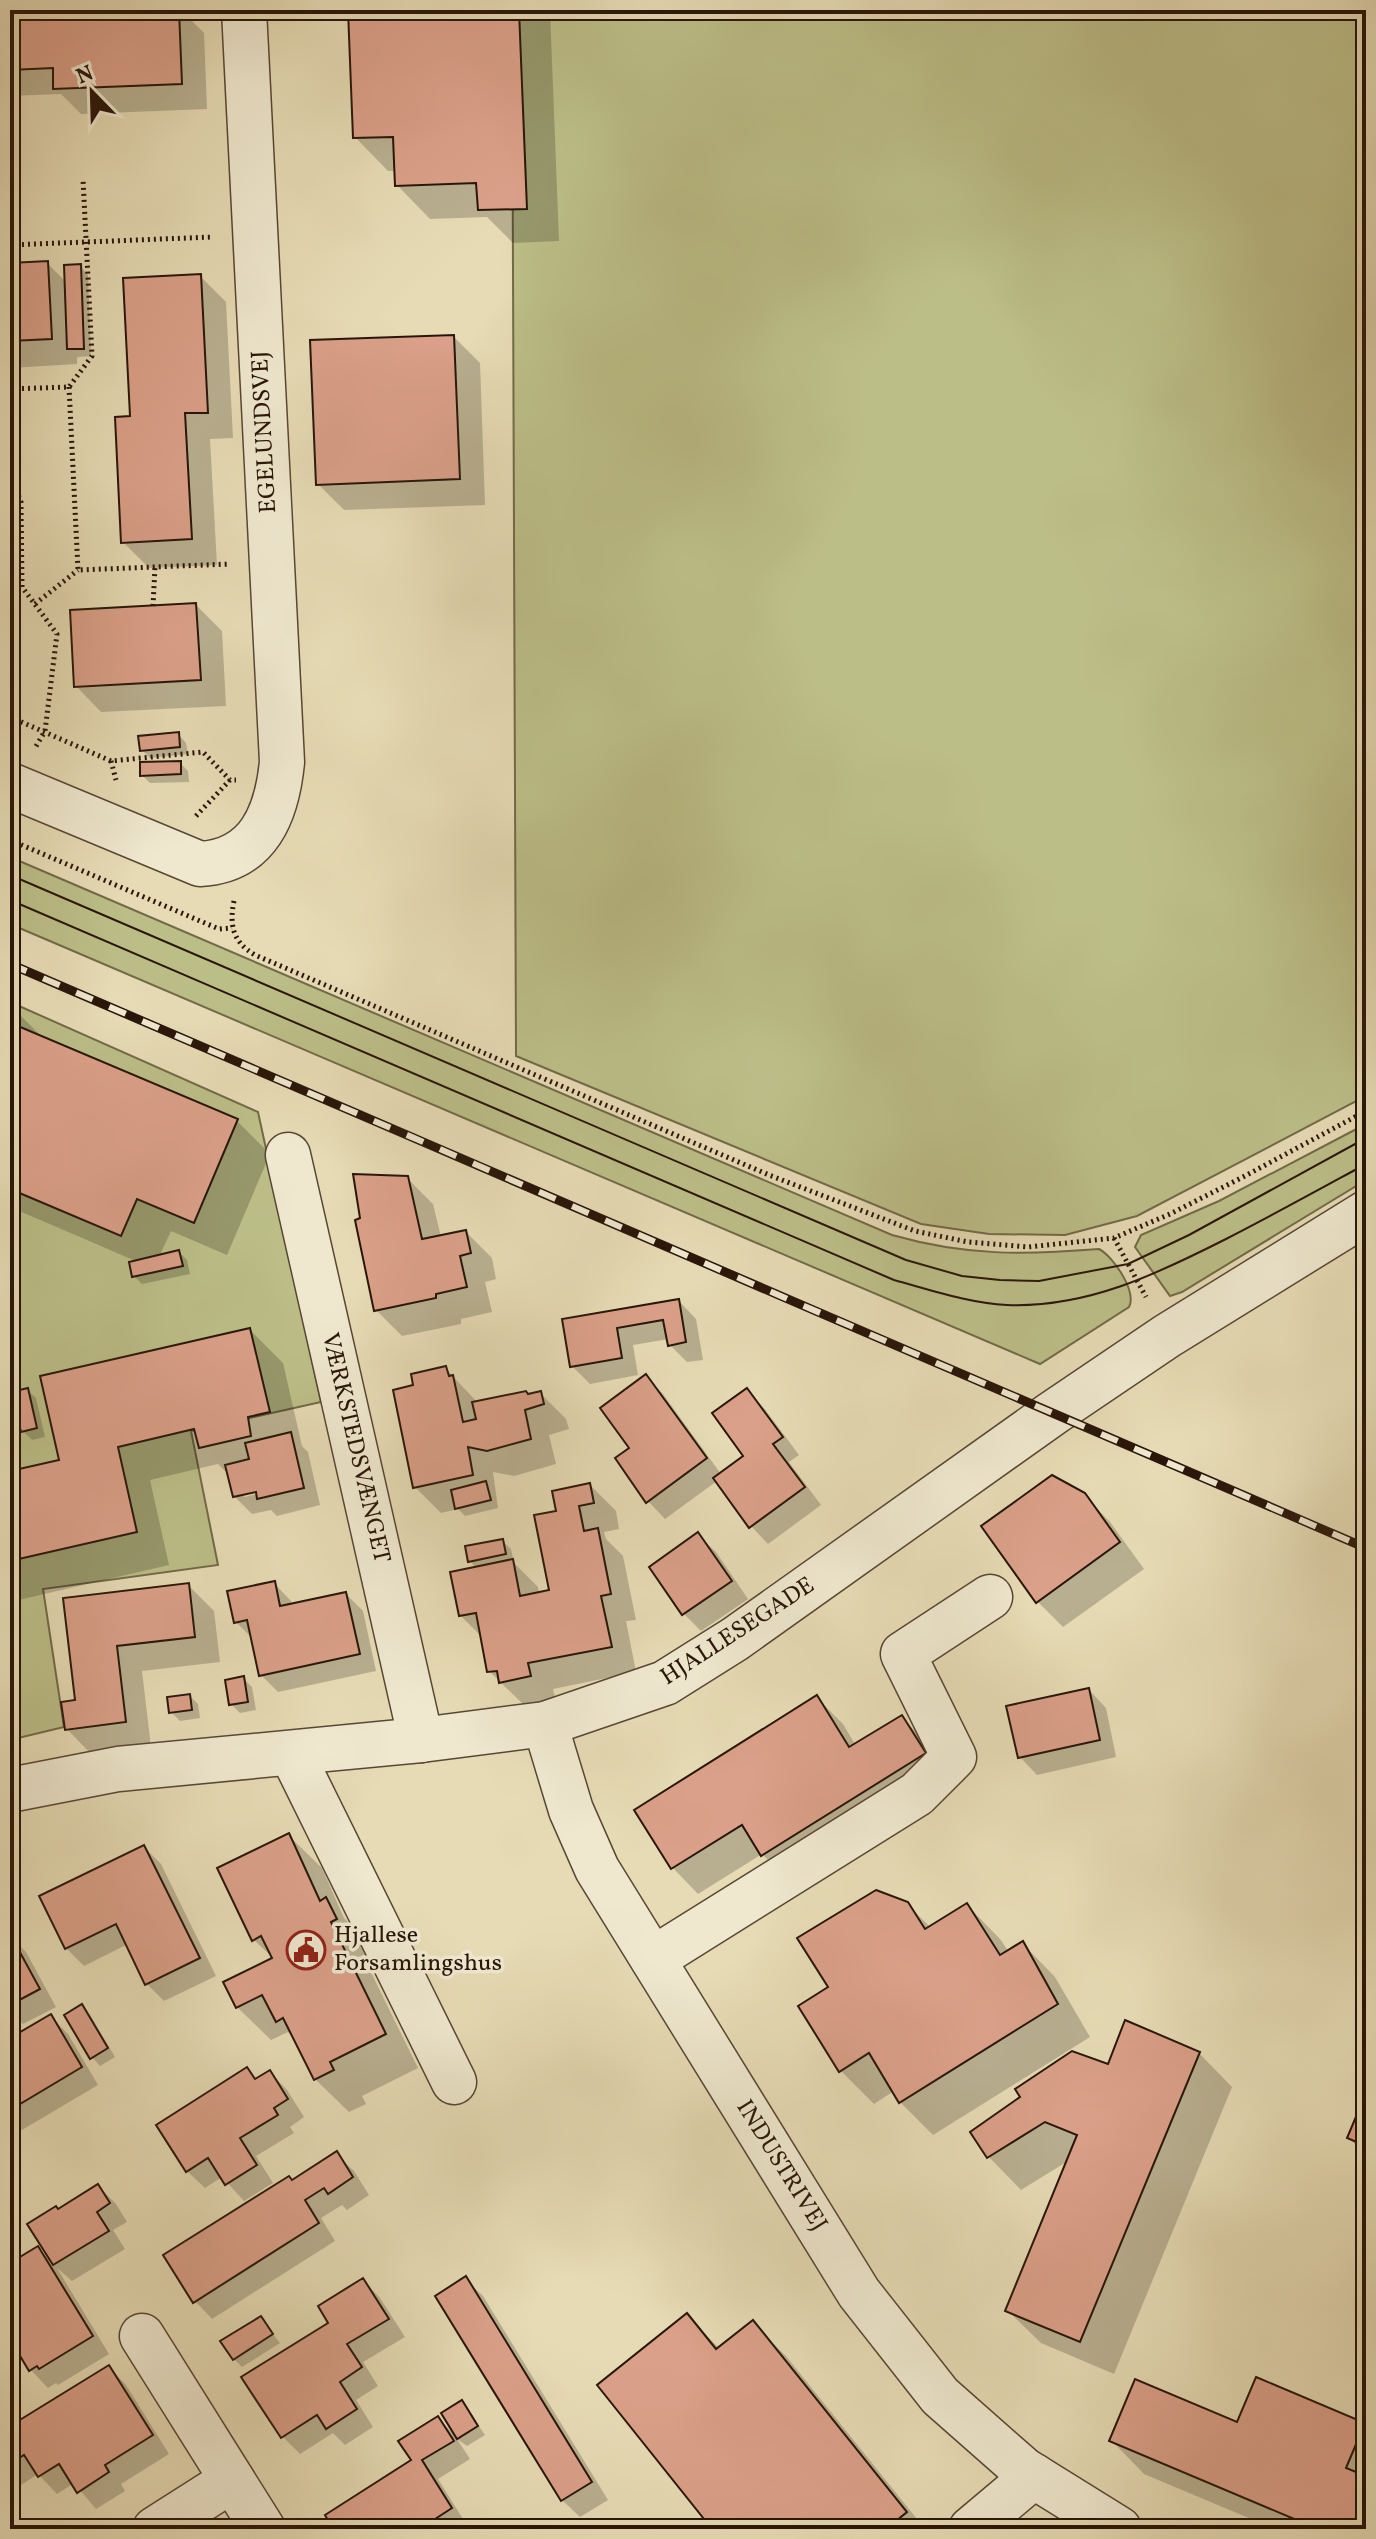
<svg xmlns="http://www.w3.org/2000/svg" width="1376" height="2539" font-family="Vollkorn,serif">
  <rect width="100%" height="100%" fill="#e6dbb5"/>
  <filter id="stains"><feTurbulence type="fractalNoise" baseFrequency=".0025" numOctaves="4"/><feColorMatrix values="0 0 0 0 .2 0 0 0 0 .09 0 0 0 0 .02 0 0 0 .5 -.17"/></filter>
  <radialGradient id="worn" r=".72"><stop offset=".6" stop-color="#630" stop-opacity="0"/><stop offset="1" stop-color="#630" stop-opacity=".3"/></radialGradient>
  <g fill="#bcbe88" stroke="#726a48" stroke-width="2">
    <polygon points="512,10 1366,10 1366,1096 1137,1216 1065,1235 989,1234 921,1224 516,1056"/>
    <path d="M10,857l882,378c74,21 131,20 207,14 15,8 38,43 30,58l-89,57 -1030,-440z"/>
    <polygon points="10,1002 258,1112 321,1402 191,1431 218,1565 43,1589 64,1727 10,1740"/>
    <polygon points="1366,1124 1366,1180 1182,1292 1170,1296 1135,1247 1141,1235 1219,1201"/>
  </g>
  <g fill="#0003" fill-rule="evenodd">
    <polygon points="10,10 181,10 204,33 207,109 81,114 61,94 10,96"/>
    <polygon points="350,10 550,10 559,241 513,243 487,217 430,219 397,185 396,171 388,171 355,137"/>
    <polygon points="47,263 67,283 80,266 88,275 91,356 77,357 77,364 10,368 10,265"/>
    <polygon points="200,276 226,302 233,438 210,439 217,565 149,568 123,542 132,418"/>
    <polygon points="454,337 480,363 485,505 344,510 318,484"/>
    <polygon points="10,553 14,557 18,692 10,693"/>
    <polygon points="196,605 222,631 226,706 101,712 76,686"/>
    <polygon points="178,734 186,743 188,754 150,758 142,750"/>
    <polygon points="180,763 188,771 189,782 150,783 142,775"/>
    <polygon points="10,1009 18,1013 44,1039 237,1121 270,1154 227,1255 171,1231 159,1257 179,1252 187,1260 190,1274 142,1284 134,1276 138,1262 10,1207"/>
    <polygon points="407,1178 433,1204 441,1237 466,1232 492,1258 496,1279 485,1282 492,1312 461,1319 461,1324 402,1336 376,1310"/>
    <polygon points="679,1301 696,1319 703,1360 687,1362 670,1345 669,1339 633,1345 638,1375 590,1384 572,1366 565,1321"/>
    <path d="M250,1330l33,33 19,83 6,6 12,53 -43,11 -6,-6 -19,4 -18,-18 -4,-20 -12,-12 -68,16 19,85 -159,37v-129l51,-11zM265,1488l1,4 -22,5v-4z"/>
    <polygon points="445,1368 478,1403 540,1393 566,1419 569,1429 549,1435 556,1464 514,1476 493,1472 498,1508 465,1516 458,1509 441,1513 415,1487 416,1386"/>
    <polygon points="646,1377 663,1394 721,1474 746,1456 747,1391 764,1408 799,1455 789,1462 821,1505 768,1544 751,1526 717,1481 665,1519 648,1501 632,1449"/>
    <polygon points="27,1390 36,1398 45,1437 32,1440 23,1431"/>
    <polygon points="590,1485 616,1511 619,1529 604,1532 606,1539 623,1556 636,1620 626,1621 636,1672 553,1689 556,1702 527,1708 489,1671 482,1637 460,1615 477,1569 470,1561 502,1541 511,1549 514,1563 538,1587 539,1594 552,1592 558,1512"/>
    <polygon points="1084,1495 1110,1522 1144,1569 1063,1627 1037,1601"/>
    <polygon points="698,1535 716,1552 748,1599 701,1631 683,1613"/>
    <polygon points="274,1583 291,1601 292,1605 346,1594 363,1611 376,1671 278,1692 261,1675 253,1639 236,1622"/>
    <polygon points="188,1585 214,1611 220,1662 142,1671 151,1747 92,1755 67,1729 77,1702 65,1600"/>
    <polygon points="244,1679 252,1687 256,1710 240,1713 231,1704"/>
    <polygon points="1089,1690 1106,1708 1116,1757 1037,1775 1020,1757"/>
    <polygon points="190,1696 198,1704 200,1718 180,1721 171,1712"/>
    <polygon points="817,1698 843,1724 856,1746 901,1717 927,1743 950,1780 788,1881 762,1854 698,1894 673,1868 637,1811"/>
    <polygon points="288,1835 322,1868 344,1918 359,1933 369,1953 363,1956 418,2068 362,2096 366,2104 349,2112 315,2079 295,2039 288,2032 271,2040 237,2007 274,1959 254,1940"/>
    <polygon points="144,1847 161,1864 216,1976 164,2001 147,1984 128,1944 84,1966 66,1948"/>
    <polygon points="907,1904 931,1928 967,1905 1000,1939 1009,1952 1022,1943 1055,1977 1090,2037 933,2135 900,2102 894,2091 874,2104 840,2070 830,1988"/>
    <polygon points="10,1936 26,1952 56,2007 23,2024 10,2011"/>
    <polygon points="81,2006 90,2015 115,2057 100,2066 92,2057"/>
    <polygon points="51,2017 68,2034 98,2085 10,2137 10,2041"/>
    <polygon points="1199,2053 1232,2087 1114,2374 1041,2343 1007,2310 1068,2161 1021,2190 988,2156 1022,2098 1109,2066"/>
    <polygon points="247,2069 257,2080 270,2072 287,2090 304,2117 290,2127 294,2133 256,2156 273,2183 244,2201 222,2177 205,2188 187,2171"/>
    <polygon points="1366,2098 1366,2155 1349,2138"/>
    <polygon points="336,2154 354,2171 369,2195 347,2210 342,2205 321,2218 335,2241 212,2319 195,2301 292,2182"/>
    <polygon points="98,2186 116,2204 127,2222 113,2230 125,2249 72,2281 57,2268 109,2354 58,2385 56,2383 48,2388 31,2370 15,2343 10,2346 10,2265 38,2248 52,2262 58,2211"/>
    <polygon points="465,2279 483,2296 608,2500 580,2517 562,2500"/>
    <polygon points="363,2280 380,2298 405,2337 363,2362 378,2386 356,2400 373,2427 345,2445 333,2433 300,2454 283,2437 331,2324"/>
    <polygon points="687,2316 720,2349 752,2323 786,2356 925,2529 714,2529"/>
    <polygon points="260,2318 280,2343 242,2367 234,2359"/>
    <polygon points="109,2367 126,2385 169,2454 121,2484 125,2491 96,2509 74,2483 57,2494 38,2474 10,2492 10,2428"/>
    <polygon points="462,2402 485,2435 467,2446 457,2439 470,2459 438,2479 468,2527 464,2529 336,2529 414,2461 438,2418 456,2436"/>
    <polygon points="1238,2425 1364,2425 1366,2529 1275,2529 1144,2474 1111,2440"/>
  </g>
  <g fill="#daa089" stroke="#291609" stroke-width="2">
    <polygon points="10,10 179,10 182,84 53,89 53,68 10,70"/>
    <polygon points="348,10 519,10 527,209 478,210 476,183 395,186 393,137 353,138"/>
    <polygon points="48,261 52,339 10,341 10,263"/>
    <polygon points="81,264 84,349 67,349 64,265"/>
    <polygon points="201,274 208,413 185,413 192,539 121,543 115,417 130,416 123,278"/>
    <polygon points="454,335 460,479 316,485 310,340"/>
    <polygon points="196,603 201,680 74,687 70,610"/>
    <polygon points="179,732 180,747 140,751 138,736"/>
    <polygon points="181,761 181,774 140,776 140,762"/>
    <polygon points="10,1007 19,1011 13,1024 238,1119 194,1223 137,1199 121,1236 10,1189"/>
    <polygon points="353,1174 408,1176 422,1239 466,1230 471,1253 460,1256 467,1287 436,1294 436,1298 374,1311 355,1220 360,1218"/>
    <polygon points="179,1250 183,1266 132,1277 129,1262"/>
    <polygon points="679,1299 686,1342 668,1346 663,1320 617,1328 622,1358 570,1367 562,1319"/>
    <polygon points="250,1328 270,1412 248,1417 251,1436 199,1448 194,1429 118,1447 137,1532 10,1561 10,1471 59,1460 40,1376"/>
    <polygon points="446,1366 449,1376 453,1375 463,1422 476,1419 472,1402 526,1391 528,1394 541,1391 544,1404 525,1410 531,1439 487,1451 468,1447 473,1475 413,1488 393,1390 413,1385 411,1374"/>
    <polygon points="646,1374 707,1458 646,1503 615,1458 629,1448 600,1408"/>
    <polygon points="28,1388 37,1428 21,1432 11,1392"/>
    <polygon points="747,1388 783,1437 773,1444 805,1487 749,1528 713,1478 743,1456 712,1413"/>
    <polygon points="291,1432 304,1488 257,1499 256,1492 233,1497 225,1465 249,1459 245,1443"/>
    <polygon points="1052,1475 1085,1493 1120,1542 1036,1603 981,1526"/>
    <polygon points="486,1481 491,1500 455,1509 451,1490"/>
    <polygon points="590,1483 594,1503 579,1506 584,1531 598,1528 611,1594 601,1596 612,1647 528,1663 531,1676 499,1683 497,1671 487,1672 476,1613 459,1616 450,1572 513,1559 520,1596 549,1590 534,1515 556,1511 552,1491"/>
    <polygon points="698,1532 732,1581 682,1615 649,1567"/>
    <polygon points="503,1539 506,1554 468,1562 465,1546"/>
    <polygon points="275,1581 280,1606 346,1592 360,1654 259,1676 247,1620 234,1623 227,1591"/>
    <polygon points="189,1583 195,1637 117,1646 126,1722 65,1730 61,1702 75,1700 63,1598"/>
    <polygon points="244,1676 248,1702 229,1705 225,1680"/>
    <polygon points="1089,1688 1100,1740 1018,1758 1006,1706"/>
    <polygon points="190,1694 192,1710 169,1713 167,1697"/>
    <polygon points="817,1695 849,1747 902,1715 926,1753 761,1856 742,1825 671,1869 634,1810"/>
    <polygon points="289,1833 320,1901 326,1897 337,1919 331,1922 386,2034 330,2062 334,2070 314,2080 283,2018 276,2022 262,1995 236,2008 223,1982 272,1958 261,1936 252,1941 217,1868"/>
    <polygon points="144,1845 200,1958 145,1985 116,1924 65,1949 39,1896"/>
    <polygon points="876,1890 908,1902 925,1929 967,1903 1000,1955 1023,1941 1058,2004 899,2103 869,2053 839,2072 798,2006 828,1987 797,1938"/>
    <polygon points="10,1934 40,1989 10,2005"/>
    <polygon points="82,2004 108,2048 90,2059 64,2015"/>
    <polygon points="51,2014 82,2067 10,2110 10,2038"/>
    <polygon points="1125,2020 1200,2052 1080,2342 1005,2311 1077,2135 1045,2122 987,2158 970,2132 1020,2097 1015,2089 1072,2051 1108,2064"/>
    <polygon points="247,2067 255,2079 270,2070 288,2099 274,2108 278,2115 240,2138 257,2165 225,2185 208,2158 186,2172 156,2125"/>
    <polygon points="1366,2093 1366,2146 1347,2138"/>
    <polygon points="337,2151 353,2177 328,2194 324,2188 305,2200 319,2223 193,2303 163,2255 289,2176 292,2180"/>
    <polygon points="98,2184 110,2203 97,2212 109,2231 53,2265 27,2224 56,2206 58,2209"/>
    <polygon points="38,2246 93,2336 39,2369 37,2366 29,2371 10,2339 10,2263"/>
    <polygon points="466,2276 592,2482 561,2501 435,2296"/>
    <polygon points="363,2278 389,2319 347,2344 362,2367 340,2382 357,2409 326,2429 317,2415 281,2438 241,2377 328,2323 318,2306"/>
    <polygon points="687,2313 716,2349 753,2320 907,2512 886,2529 712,2529 597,2385"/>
    <polygon points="261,2316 273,2334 233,2360 220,2341"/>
    <polygon points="109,2365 153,2435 105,2465 109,2472 77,2493 59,2464 38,2477 24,2455 10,2464 10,2426"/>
    <polygon points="1256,2377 1365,2423 1346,2468 1366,2476 1366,2529 1318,2529 1109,2441 1135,2379 1237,2422"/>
    <polygon points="462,2400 478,2426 457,2439 441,2413"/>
    <polygon points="438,2416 454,2441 422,2460 452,2508 432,2521 437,2529 333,2529 325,2515 411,2460 398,2441"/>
  </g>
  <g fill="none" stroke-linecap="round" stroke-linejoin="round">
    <g stroke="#584734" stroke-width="47">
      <g id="minor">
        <path d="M10,785l190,79c59,-3 77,-51 82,-102l-38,-752"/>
        <polyline points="288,1155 421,1740"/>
        <polyline points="545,1724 571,1810 597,1869 859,2293 940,2396 1024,2470 1119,2529"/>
        <polyline points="292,1754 454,2082"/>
        <polyline points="10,1790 118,1769 421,1740 545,1724 665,1683 735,1639 1053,1413 1167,1336 1366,1213"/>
        <polyline points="653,1959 917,1794 954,1757 903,1654 990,1597"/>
        <polyline points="142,2336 263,2529"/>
        <polyline points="155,2529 232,2480"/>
        <polyline points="971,2529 1034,2476"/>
      </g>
    </g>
    <g stroke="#291609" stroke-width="5" stroke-dasharray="2 4" stroke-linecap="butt">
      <polyline points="10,245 213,237"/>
      <polyline points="69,387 78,570 230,564"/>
      <polyline points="10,389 69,387 92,356 83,179"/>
      <polyline points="10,473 21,502 22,587 57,634 45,731 35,748"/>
      <polyline points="10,586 22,587"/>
      <polyline points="35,604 78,570"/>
      <polyline points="153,606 155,567"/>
      <polyline points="10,717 111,761 203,752 230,780 236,780"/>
      <polyline points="111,761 116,780"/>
      <polyline points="196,816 230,780"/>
      <polyline points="10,840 219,929 232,928"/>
      <path d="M234,901c-5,25 -1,41 21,54l514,220 146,56 53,11 60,5 86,-9 56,-24 73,-37 123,-66"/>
      <polyline points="1114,1238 1146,1297"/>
    </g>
    <use href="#minor" stroke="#efe8cf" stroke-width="44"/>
    <g stroke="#291609" stroke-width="2">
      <polyline points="10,875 906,1260 962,1276 1000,1280 1039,1281 1128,1264 1189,1235 1366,1138"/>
      <path d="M10,900l884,380c37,10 75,23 113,25 80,3 150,-31 219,-66 47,-24 94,-50 140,-75"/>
    </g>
    <g stroke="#291609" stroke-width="9">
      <polyline id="rail" points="10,964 1366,1548"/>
    </g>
    <use href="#rail" stroke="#efe8cf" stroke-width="6" stroke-dasharray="18" stroke-linecap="butt"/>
  </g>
  <defs>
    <g id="civic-ring" transform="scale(2)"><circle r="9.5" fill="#efe8cf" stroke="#8f2418" stroke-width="1.5"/><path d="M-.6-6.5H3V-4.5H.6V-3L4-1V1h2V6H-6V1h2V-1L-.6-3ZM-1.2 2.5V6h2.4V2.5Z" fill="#8f2418"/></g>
  </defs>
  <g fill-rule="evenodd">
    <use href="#civic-ring" x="306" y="1950"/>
  </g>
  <g text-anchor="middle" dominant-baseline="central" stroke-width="7" stroke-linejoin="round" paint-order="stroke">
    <g font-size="24" fill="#291609" stroke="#efe8cf">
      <text transform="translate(265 432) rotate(-93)">EGELUNDSVEJ</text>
      <text transform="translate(355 1448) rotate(77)">VÆRKSTEDSVÆNGET</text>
      <text transform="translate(738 1632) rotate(-33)">HJALLESEGADE</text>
      <text transform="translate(781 2166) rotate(58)">INDUSTRIVEJ</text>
    </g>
    <g font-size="24" fill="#291609" stroke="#efe8cf" text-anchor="start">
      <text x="334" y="1936">Hjallese<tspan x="334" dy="28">Forsamlingshus</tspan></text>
    </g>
  </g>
  <rect width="1376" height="2539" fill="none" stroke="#e6dbb5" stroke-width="40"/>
  <rect x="12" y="12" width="1352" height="2515" fill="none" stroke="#291609" stroke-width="4"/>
  <rect x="20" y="20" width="1336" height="2499" fill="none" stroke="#291609" stroke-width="2"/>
  <g transform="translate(92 92) rotate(337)" stroke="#efe8cf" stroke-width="6" paint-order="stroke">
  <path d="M0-6L14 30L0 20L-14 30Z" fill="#291609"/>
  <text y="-12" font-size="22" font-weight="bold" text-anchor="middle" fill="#291609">N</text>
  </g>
  <rect width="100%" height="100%" filter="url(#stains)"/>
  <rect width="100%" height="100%" fill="url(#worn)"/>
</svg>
